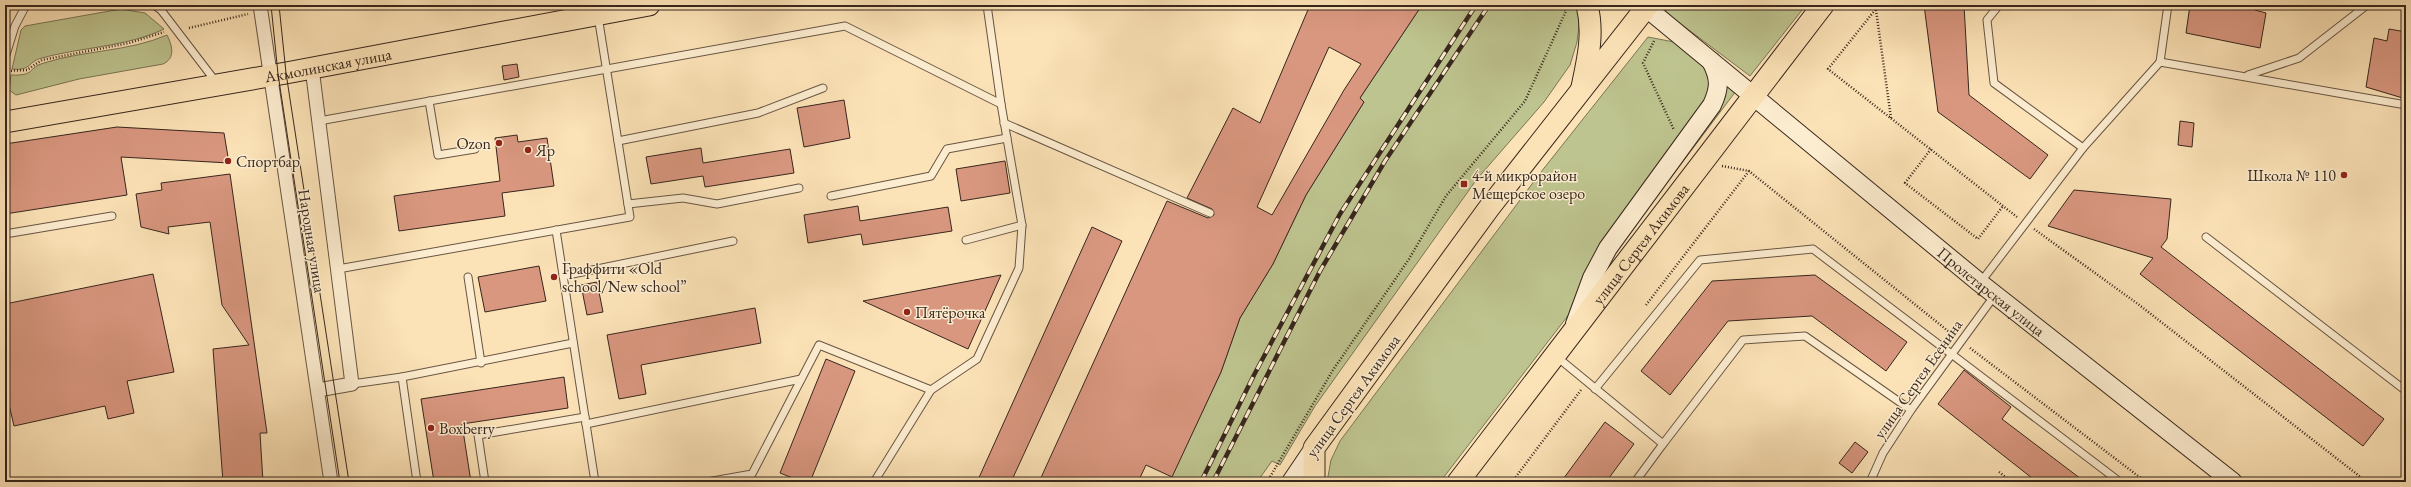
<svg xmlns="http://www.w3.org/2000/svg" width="2411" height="487" font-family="'EB Garamond',serif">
  <rect width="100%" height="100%" fill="#fce3b7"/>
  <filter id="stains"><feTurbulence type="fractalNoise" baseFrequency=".005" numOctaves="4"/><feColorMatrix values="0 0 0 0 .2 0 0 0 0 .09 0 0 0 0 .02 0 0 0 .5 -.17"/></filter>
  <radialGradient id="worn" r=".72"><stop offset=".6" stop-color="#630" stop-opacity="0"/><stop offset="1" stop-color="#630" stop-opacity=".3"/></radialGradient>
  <g fill="#bec48f" stroke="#7a7556">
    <polygon points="1422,5 1576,5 1580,18 1577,42 1570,65 1544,102 1477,179 1315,406 1280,465 1272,461 1257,482 1169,482 1221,372 1240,318 1273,264 1306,195 1364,102 1360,98"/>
    <polygon points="1671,5 1806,5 1750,76 1665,12"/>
    <path d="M121,9l24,4 19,16c-38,18 -82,18 -122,29 -14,3 -10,13 -30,11l9,-39 4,-4z"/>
    <path d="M167,35c5,10 9,23 -4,29l-84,15 -63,16 -7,-5 2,-15c25,1 16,-7 33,-12 40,-13 84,-11 123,-28z"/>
    <polygon points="1648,37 1674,42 1709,71 1714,86 1570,313 1440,482 1327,482 1331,460 1340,441 1541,172"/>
    <polygon points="1724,80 1736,91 1605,265"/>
  </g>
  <g fill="#d99780" stroke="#37261c" fill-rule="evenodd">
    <path d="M1310,5h112l-62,93 4,4 -58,93 -33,69 -33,54 -19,54 -49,105 -26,-12 -8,17h-99l128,-281 41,17 6,-3 -2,-6 -25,-11 46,-90 27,15zM1329,47l32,17 -17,26 -72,125 -15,-8z"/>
    <polygon points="1924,5 1964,5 1969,95 2048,155 2030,179 1938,112"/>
    <polygon points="2190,5 2256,5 2255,10 2266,13 2260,48 2186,33"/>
    <polygon points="2389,29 2406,32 2406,99 2366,87 2374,38 2387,41"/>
    <polygon points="517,64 519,77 504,80 502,66"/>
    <polygon points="844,100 850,138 804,147 797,108"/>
    <polygon points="2180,121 2194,123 2192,147 2178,145"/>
    <polygon points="117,127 224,133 229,163 121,157 127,195 5,214 5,144"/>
    <polygon points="517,135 518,142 547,138 554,186 502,193 505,216 399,231 394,196 500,181 495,138"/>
    <polygon points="701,148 703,163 790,149 794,173 705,187 703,176 651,184 646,157"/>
    <polygon points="1005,161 1010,193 961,201 956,169"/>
    <polygon points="230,174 267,433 260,433 263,482 223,482 213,349 249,345 222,305 210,222 168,227 169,234 141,227 136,194 162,190 161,183"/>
    <polygon points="2074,190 2171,199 2167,239 2161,247 2384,419 2363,446 2140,274 2153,258 2048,226"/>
    <polygon points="858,206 860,221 948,207 952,231 863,245 861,234 808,243 804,215"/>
    <polygon points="1092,227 1122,241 1011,482 977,482"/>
    <polygon points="539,266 546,301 485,312 478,277"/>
    <polygon points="153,274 174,372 127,381 134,413 108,419 105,406 14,426 5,387 5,304"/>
    <polygon points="1001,275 968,349 863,301"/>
    <polygon points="1815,275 1907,342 1886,371 1812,316 1728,321 1670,395 1641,371 1712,281"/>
    <polygon points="597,282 603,312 587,315 581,285"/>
    <polygon points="755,308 761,343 641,365 646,394 619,399 607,335"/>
    <polygon points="826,359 855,371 810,482 803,482 780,473"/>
    <polygon points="1964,370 2011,407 2002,419 2085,482 2037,482 1938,404"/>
    <polygon points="564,377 568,408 462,424 471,482 434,482 421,399"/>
    <polygon points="1605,422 1634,444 1606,482 1561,482"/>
    <polygon points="1855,442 1868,452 1852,473 1839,463"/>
  </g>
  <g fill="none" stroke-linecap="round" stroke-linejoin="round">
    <g stroke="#685543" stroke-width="9">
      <g id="lane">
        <polyline points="154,5 161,10 216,82"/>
        <polyline points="987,5 1001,104"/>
        <polyline points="1999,5 1987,20 1994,83 2083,148"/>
        <polyline points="5,58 15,26 25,7 28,5"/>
        <polyline points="2160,62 2406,105"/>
        <polyline points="2248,75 2299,58 2367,5"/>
        <polyline points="429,101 438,155 475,149"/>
        <polyline points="319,121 845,26 1001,104 1022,225 966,240"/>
        <polyline points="1004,123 1210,213"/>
        <polyline points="618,141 758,113 823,88"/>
        <polyline points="831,196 931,176 947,149 1007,138"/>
        <polyline points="628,204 683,198 717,204 799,188"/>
        <polyline points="556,230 595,482"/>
        <polyline points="5,234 112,216"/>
        <polyline points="2206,237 2406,391"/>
        <polyline points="338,269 630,217 598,16"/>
        <polyline points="563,276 733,241"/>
        <polyline points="468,277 481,363"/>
        <polyline points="1980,283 2083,148 2160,62 2168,5"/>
        <polyline points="1557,357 1663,444 1635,482"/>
        <polyline points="402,377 573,343"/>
        <polyline points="352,384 402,377 417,482"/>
        <polyline points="1595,389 1700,260 1813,249 2120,482"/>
        <polyline points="931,390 977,359 1019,268 1022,225"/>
        <polyline points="586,424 801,379"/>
        <polyline points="1663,444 1743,340 1805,336 1911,410"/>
        <polyline points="485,482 478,435 585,417"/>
        <polyline points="707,482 752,474 819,345 931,390 874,482"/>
        <polyline points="1870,482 1883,453 1911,410 1995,295"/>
      </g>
    </g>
    <g stroke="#685543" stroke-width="15">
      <g id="street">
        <polyline points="260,5 331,482"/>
        <polyline points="312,68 352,384 318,390"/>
      </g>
    </g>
    <g stroke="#37261c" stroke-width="20">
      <g id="secondary">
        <path id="s1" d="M1643,5l337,278 253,199"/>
        <path d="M1575,324l17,-46 16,-30 104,-143c8,-17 8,-27 -1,-44"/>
        <polyline points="1291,482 1314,448"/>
      </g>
    </g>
    <g stroke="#37261c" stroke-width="23">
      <g id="primary">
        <path d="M1582,87c6,-28 12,-54 5,-82"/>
        <path id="s2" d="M5,122l281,-49 363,-68"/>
        <polyline points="1314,482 1314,448 1489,208 1648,5"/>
        <path id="s3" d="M1458,482l365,-477"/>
      </g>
    </g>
    <g stroke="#37261c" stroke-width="2.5" stroke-dasharray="1 2" stroke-linecap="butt">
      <polyline points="1879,5 1828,69 2017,217"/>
      <polyline points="274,8 286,5"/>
      <polyline points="1876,10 1891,118"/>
      <polyline points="189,28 248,14"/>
      <polyline points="1654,41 1643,63 1674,130"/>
      <polyline points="5,71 27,70 42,60 129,43 164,32"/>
      <polyline points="1931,149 1905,183 1978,239 2003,206"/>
      <polyline points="1722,166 1749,171 1953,335"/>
      <polyline points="2034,229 2138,304 2367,482"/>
      <polyline points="1646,305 1749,171"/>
      <polyline points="1970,348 2146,482"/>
      <polyline points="1999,472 2012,482"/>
      <polyline points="1267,482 1333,370 1409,259 1446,196 1525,101 1566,11 1563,5"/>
      <polyline points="1512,482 1581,390"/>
    </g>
    <use href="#lane" stroke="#fdedd0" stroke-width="7"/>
    <use href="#street" stroke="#fdedd0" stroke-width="13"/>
    <use href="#secondary" stroke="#fdedd0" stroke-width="18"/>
    <use href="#primary" stroke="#fce3b7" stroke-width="21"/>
    <g stroke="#37261c" stroke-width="1">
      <polyline points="271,5 278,74 340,482"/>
      <polyline points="279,5 286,73 349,482"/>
    </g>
    <g stroke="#37261c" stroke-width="4.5">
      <g id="rail">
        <polyline points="1201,482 1254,375 1340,214 1476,5"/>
        <polyline points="1213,482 1320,271 1385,161 1489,5"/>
      </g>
    </g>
    <use href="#rail" stroke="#fdedd0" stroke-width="3" stroke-dasharray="9" stroke-linecap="butt"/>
  </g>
  <g fill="#8f2418" stroke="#fdedd0" stroke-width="1.5">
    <circle cx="499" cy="143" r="4"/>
    <circle cx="528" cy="150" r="4"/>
    <circle cx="228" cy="161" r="4"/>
    <circle cx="2344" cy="175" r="4"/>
    <rect x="1460" y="180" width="8" height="8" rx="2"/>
    <circle cx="554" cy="277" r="4"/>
    <circle cx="907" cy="312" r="4"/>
    <circle cx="431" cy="428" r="4"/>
  </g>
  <g text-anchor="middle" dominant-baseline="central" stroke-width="3" stroke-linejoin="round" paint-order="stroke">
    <g font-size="16" fill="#37261c" stroke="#fdedd0">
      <text stroke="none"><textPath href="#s2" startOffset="328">Акмолинская улица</textPath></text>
      <text transform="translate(312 241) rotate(81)">Народная улица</text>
      <text stroke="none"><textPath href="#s3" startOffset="300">улица Сергея Акимова</textPath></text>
      <text stroke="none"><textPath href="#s1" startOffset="451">Пролетарская улица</textPath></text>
      <text transform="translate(1918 379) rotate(-55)">улица Сергея Есенина</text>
      <text transform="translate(1353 396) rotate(-54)">улица Сергея Акимова</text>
    </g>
    <g font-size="16" fill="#37261c" stroke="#fdedd0" text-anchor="start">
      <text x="491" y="143" text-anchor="end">Ozon</text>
      <text x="536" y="150">Яр</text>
      <text x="236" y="161">Спортбар</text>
      <text x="1472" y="175">4-й микрорайон<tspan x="1472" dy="18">Мещерское озеро</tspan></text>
      <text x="2336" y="175" text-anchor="end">Школа № 110</text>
      <text x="562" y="268">Граффити «Old<tspan x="562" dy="18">school/New school”</tspan></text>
      <text x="915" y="312">Пятёрочка</text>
      <text x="439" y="428">Boxberry</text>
    </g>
  </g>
  <rect width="2411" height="487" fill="none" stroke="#fce3b7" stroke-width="20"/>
  <rect x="6" y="6" width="2399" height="475" fill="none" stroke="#37261c" stroke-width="2"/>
  <rect x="10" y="10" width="2391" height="467" fill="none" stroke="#37261c"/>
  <rect width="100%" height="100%" filter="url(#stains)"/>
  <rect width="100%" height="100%" fill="url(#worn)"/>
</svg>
